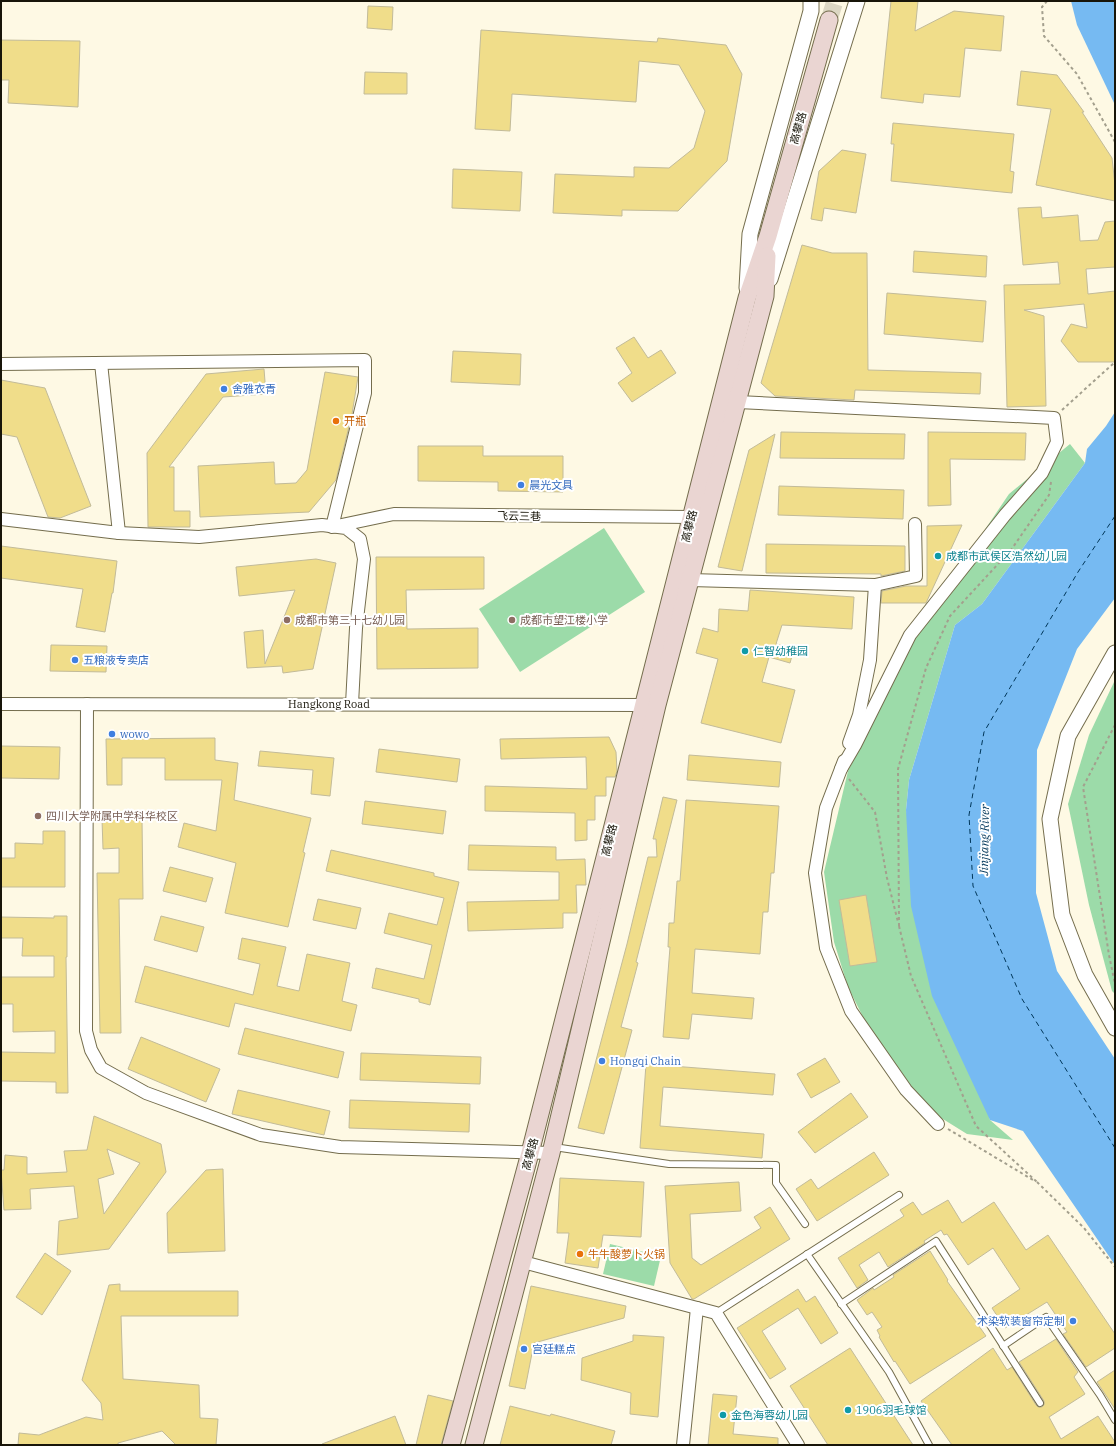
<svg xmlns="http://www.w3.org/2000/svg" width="1116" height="1446" font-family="'IBM Plex Serif','Noto Sans SC',serif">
  <rect width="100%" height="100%" fill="#fef9e4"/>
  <g fill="#9cdba9">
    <polygon points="1070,444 1085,463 982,604 955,625 909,780 906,810 990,1120 1013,1140 967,1134 922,1106 867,1025 848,987 834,942 824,872 848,771 917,630 1009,494"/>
    <polygon points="604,528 645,592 520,672 479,609"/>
    <polygon points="1115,680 1115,994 1112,991 1089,905 1068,804 1089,735"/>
    <polygon points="610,1244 661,1256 654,1286 603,1274"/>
  </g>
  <g fill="#76baf2">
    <polygon points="1071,1 1115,1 1115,105 1077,25"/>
    <polygon points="1115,412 1115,598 1077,649 1037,750 1036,893 1057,971 1115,1059 1115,1265 1023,1131 990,1120 932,996 911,906 906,810 909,780 955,625 982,604 1085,463 1087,449 1106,426"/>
  </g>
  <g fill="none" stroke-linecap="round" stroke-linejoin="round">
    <polyline stroke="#003659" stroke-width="1" stroke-dasharray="5 4" stroke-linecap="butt" points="1115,516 1078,572 984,732 969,815 973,886 1022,999 1115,1148"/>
  </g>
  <g fill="#f0dd8a" stroke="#c2bb99" fill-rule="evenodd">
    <polygon points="891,1 918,1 915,31 954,11 1004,16 1001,51 965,48 960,97 924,94 923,103 881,98"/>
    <polygon points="368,6 393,7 392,30 367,28"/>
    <polygon points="481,30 657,42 658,38 726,45 742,74 727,161 678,211 622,210 622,216 553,213 555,174 634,177 634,167 669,168 694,148 705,111 679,65 639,61 636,102 512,94 510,131 475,129"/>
    <polygon points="1,40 80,41 78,107 8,103 9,80 1,80"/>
    <polygon points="1021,71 1057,75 1084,112 1082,112 1112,158 1115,185 1115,201 1036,185 1051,109 1017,105"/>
    <polygon points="365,72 407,73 407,94 364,94"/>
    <polygon points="893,123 1014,134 1010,171 1014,172 1012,193 891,181 894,144 891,144"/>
    <polygon points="842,150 866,154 856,213 824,208 822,221 811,219 819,171"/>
    <polygon points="453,169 522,172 520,211 452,208"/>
    <polygon points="1041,207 1042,218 1078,215 1080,241 1098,240 1105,222 1115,221 1115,267 1086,269 1088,294 1115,291 1115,362 1078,362 1061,341 1071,324 1087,328 1084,304 1024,310 1044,316 1046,406 1007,407 1004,285 1060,284 1058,262 1023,265 1018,208"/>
    <polygon points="802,245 832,253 867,253 868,370 981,373 980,394 855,390 854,400 775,396 761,383"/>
    <polygon points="914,251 987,256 986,277 913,272"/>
    <polygon points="887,293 986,301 983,342 884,334"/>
    <polygon points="634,337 648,358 661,350 676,373 632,402 618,383 632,373 616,348"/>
    <polygon points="453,351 521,354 520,385 451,382"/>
    <polygon points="264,369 266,394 223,397 169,467 174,467 174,511 190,511 190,527 148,527 147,453 206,374"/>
    <polygon points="325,372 358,377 352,414 336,480 309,512 200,517 198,466 274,462 275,484 296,483 307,470"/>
    <polygon points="1,380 45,388 91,506 60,518 48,517 17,437 1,434"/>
    <polygon points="781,432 905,434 904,459 780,458"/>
    <polygon points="928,432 1026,433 1025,460 950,459 951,505 928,506"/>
    <polygon points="775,434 742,571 718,567 749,450"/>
    <polygon points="418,446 483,446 483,456 563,456 563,492 498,491 498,482 418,481"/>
    <polygon points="779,486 904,490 903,519 778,515"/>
    <polygon points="962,525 926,603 881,603 882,591 906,586 927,586 927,526"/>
    <polygon points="766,544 905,546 905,571 881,576 881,574 766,573"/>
    <polygon points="1,546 117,561 113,593 112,593 105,632 76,627 83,589 1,578"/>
    <polygon points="376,557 484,557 484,589 406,590 407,629 478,628 478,668 377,669"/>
    <polygon points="316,559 336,563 313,669 283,673 282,666 247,668 244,632 263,630 265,664 295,590 239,596 236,567"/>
    <polygon points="750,590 854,597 852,629 782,625 776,644 794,649 790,663 769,657 762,682 795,690 781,743 701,723 718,659 696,653 703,628 718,632 719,609 748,611"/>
    <polygon points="51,645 107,646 106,672 50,671"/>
    <polygon points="609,737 616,752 617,771 615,777 606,777 606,796 595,796 595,820 587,820 587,840 575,841 575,813 485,811 485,786 587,789 586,757 501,759 500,739"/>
    <polygon points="215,738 215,760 238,763 234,800 311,818 303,852 305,853 288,927 225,913 236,863 178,847 184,823 216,831 222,780 165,780 165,758 122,758 122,785 107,785 106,739"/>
    <polygon points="1,746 60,747 59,779 1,778"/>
    <polygon points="379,749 460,759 457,782 376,772"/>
    <polygon points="260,751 334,758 330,796 311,794 313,770 258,766"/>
    <polygon points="689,755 781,762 779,787 687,780"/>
    <polygon points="663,797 677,800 636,962 638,963 621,1027 632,1030 604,1134 578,1128 627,944 648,857 657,857 656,839 653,839"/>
    <polygon points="686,800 779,806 774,873 771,873 768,912 763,912 760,954 695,949 692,993 754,998 752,1019 692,1014 689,1039 663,1037 670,947 668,947 669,923 674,923 677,881 680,881"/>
    <polygon points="365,801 446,811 443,834 362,824"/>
    <polygon points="102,819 142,819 143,899 119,899 121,1033 100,1033 97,873 119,873 119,848 103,849"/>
    <polygon points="43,831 65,831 65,887 1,887 1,858 15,858 15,843 43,844"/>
    <polygon points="469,845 556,847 556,860 585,859 586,885 576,885 577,913 563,913 563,928 468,931 467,902 559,900 559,872 468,870"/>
    <polygon points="331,850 434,873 434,876 459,882 430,1005 419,1002 419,999 372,988 376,968 424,979 432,945 384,933 389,913 437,925 444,898 326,871"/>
    <polygon points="170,867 213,878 206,902 163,891"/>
    <polygon points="866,895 877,962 850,966 839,900"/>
    <polygon points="318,899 361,908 356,929 313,920"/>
    <polygon points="54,916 67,916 67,957 66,957 68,1093 56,1093 56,1082 1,1081 1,1052 55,1053 55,1031 13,1032 13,1004 1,1004 1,977 54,977 54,956 22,956 23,938 1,938 1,917 54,918"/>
    <polygon points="161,916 204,927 197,952 154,940"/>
    <polygon points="242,938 286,947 277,986 299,991 307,954 350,963 342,1001 357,1005 351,1031 235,1003 229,1027 135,1002 145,966 253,995 260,964 238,959"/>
    <polygon points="245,1028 344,1052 338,1078 238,1054"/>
    <polygon points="141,1037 220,1069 206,1102 128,1069"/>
    <polygon points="361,1053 481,1057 480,1084 360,1080"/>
    <polygon points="825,1058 840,1082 811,1098 797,1074"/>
    <polygon points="646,1064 775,1074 773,1095 663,1087 660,1126 764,1134 762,1158 640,1148"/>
    <polygon points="238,1090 330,1111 324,1135 232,1114"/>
    <polygon points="851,1093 868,1117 815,1153 798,1132"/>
    <polygon points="350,1100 470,1104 469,1132 349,1128"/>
    <path d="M94,1116l67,28 5,28 -57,77 -52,6 2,-34 19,-3 -4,-32 -44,3 1,20 -27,1 -3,-40h3l1,-15 22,2v17l40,-2 -3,-21 23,-1zM107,1149l33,14 -36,51 -6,-35 16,-5z"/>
    <polygon points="874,1152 889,1175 817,1221 796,1189 811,1179 818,1189"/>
    <polygon points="223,1169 225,1251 168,1253 167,1213 206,1170"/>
    <polygon points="560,1178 644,1182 641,1237 603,1235 598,1268 565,1263 569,1233 557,1233"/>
    <polygon points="739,1182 741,1211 690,1214 692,1258 701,1265 761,1228 754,1217 770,1207 790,1239 694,1299 692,1299 670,1263 665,1186"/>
    <polygon points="948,1200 962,1223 994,1202 1026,1250 1048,1235 1115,1334 1115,1348 1086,1367 1063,1334 1067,1332 1047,1302 1005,1328 992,1308 1020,1289 993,1248 968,1265 947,1234 944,1235 941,1230 924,1241 925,1243 888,1267 879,1252 859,1265 868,1280 857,1288 838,1258 904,1216 900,1210 913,1202 922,1215"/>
    <polygon points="930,1251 948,1280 947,1281 986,1336 910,1384 895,1361 894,1362 879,1337 880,1336 877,1330 882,1327 872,1312 867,1315 857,1300 873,1288 874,1290 894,1277 893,1275"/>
    <polygon points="45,1253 71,1271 42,1315 16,1297"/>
    <polygon points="120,1284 120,1291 238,1291 238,1316 121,1316 123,1379 199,1385 200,1418 218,1419 216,1445 176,1445 162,1431 118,1443 118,1445 18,1445 19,1433 39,1435 86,1417 103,1420 101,1403 82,1380 109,1285"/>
    <polygon points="531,1286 626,1306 624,1318 534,1343 525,1389 509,1386"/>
    <polygon points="798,1289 806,1302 815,1296 838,1333 821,1344 798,1308 762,1331 786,1369 770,1379 737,1328"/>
    <polygon points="633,1335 664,1337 658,1417 630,1414 631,1393 581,1380 582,1358 633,1341"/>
    <polygon points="1056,1339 1078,1372 1074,1377 1085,1394 1049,1417 1061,1439 1098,1416 1115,1442 1115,1445 952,1445 921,1401 993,1348 1007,1370 1012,1367 1036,1405 1038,1407 1042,1407 1044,1405 1044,1401 1019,1362"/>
    <polygon points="850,1348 913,1445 828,1445 790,1386"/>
    <polygon points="1115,1370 1115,1409 1097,1382"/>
    <polygon points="713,1394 737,1396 733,1434 778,1438 778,1445 708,1445"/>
    <polygon points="428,1395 453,1401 441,1445 416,1445"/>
    <polygon points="510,1406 550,1416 551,1414 615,1431 611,1445 500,1445"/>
    <polygon points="395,1416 406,1445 323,1445 322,1444"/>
  </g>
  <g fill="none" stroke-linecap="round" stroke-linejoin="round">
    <polyline stroke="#dcd7c3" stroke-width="17" stroke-dasharray="17 8" stroke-linecap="butt" points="829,20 835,1"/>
    <g stroke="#746d4d" stroke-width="8">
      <g id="service">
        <polyline points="554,1147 669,1164 776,1165 776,1183 805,1224"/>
        <polyline points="807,1254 889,1372 929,1445"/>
        <polyline points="841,1304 936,1241 1040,1403"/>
        <polyline points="716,1313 899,1195"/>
        <polyline points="1003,1346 1046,1317 1100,1395 1115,1420"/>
      </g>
    </g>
    <g stroke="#746d4d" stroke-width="14">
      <g id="minor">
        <polyline points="101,363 119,533"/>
        <polyline points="1,364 365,360 365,393 332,527 394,514 691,517 699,519"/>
        <polyline points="738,402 1054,418 1057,442 1042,473 1005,515 910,635 855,745 841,769"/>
        <polyline points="1,519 119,533 199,537 322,525 346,528 360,539 364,559 356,628 352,704"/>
        <polyline points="690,580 875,585 916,576 915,524"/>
        <polyline points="1,704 650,705"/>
        <polyline points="87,704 86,1031 91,1050 101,1068 146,1093 261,1135 340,1147 551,1153"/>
        <polyline points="849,743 859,715 870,660 875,585"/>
        <polyline points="844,761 826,808 815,873 826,948 851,1011 906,1090 938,1124"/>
        <polyline points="523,1262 716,1313 798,1445"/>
        <polyline points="683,1445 697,1308"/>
      </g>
    </g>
    <g stroke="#746d4d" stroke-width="17">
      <g id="tertiary">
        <polyline points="770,279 857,1"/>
        <polyline points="747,288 750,234 811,11 811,1"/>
        <polyline points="1115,653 1068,736 1050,819 1062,915 1085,975 1115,1028"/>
      </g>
    </g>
    <g stroke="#746d4d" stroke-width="19">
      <g id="secondary">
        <polyline points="451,1445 530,1153 747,298 768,236 829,20"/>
        <polyline points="474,1445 551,1153 657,705 765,296 767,256"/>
      </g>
    </g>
    <g stroke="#a39f8d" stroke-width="2" stroke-dasharray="3 3" stroke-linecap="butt">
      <polyline points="1047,1 1042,7 1044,36 1077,74 1115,142"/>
      <polyline points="1062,410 1115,362"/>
      <polyline points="1115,725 1083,787 1109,955 1115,984"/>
      <polyline points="849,779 875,812 887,878 898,922"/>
      <polyline points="899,926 898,769 926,668 950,616 1011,550 1049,495 1051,482"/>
      <polyline points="899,926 911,976 976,1126 1037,1182"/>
      <polyline points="948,1129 1033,1180"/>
      <polyline points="1037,1182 1084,1228 1115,1267"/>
    </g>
    <use href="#service" stroke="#fff" stroke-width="6"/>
    <use href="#minor" stroke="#fff" stroke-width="12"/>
    <use href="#tertiary" stroke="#fff" stroke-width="15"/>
    <use href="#secondary" stroke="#ead5d2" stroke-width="17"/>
  </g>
  <g fill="#3f7fe0" stroke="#fff" stroke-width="1.5">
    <circle cx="224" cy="389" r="4"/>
    <circle cx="521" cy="485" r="4"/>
    <circle cx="75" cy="660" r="4"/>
    <circle cx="112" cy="734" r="4"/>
    <circle cx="602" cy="1061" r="4"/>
    <circle cx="1073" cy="1321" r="4"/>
    <circle cx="524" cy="1349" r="4"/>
  </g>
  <g fill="#e8710a" stroke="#fff" stroke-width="1.5">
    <circle cx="336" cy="421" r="4"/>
    <circle cx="580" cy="1254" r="4"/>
  </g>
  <g fill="#0f9aa8" stroke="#fff" stroke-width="1.5">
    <circle cx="938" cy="556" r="4"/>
    <circle cx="745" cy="651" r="4"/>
    <circle cx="848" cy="1410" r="4"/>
    <circle cx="723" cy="1415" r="4"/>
  </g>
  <g fill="#8d6e63" stroke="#fff" stroke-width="1.5">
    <circle cx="287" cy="620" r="4"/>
    <circle cx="512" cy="620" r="4"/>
    <circle cx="38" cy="816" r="4"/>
  </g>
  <g text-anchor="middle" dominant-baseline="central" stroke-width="4" stroke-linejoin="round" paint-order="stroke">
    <g font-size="11" fill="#181509" stroke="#fff">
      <text transform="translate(798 128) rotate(-74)">高攀路</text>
      <text transform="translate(519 516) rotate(1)">飞云三巷</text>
      <text transform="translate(689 526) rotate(-76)">高攀路</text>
      <text x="329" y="704">Hangkong Road</text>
      <text transform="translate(609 840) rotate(-76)">高攀路</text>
      <text transform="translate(530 1154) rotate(-75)">高攀路</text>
    </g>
    <g font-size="11" fill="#366cbe" stroke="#fff" text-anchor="start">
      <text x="232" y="389">舍雅衣青</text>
      <text x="529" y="485">晨光文具</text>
      <text x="83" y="660">五粮液专卖店</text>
      <text x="120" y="734">wowo</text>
      <text x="610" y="1061">Hongqi Chain</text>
      <text x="1065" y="1321" text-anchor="end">术染软装窗帘定制</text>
      <text x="532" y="1349">宫廷糕点</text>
    </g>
    <g font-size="11" fill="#c56008" stroke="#fff" text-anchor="start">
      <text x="344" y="421">开瓶</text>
      <text x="588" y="1254">牛牛酸萝卜火锅</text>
    </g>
    <g font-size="11" fill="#0d838f" stroke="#fff" text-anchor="start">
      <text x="946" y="556">成都市武侯区浩然幼儿园</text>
      <text x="753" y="651">仁智幼稚园</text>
      <text x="856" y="1410">1906羽毛球馆</text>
      <text x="731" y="1415">金色海蓉幼儿园</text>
    </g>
    <g font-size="11" fill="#785e54" stroke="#fff" text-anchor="start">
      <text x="295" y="620">成都市第三十七幼儿园</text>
      <text x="520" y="620">成都市望江楼小学</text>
      <text x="46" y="816">四川大学附属中学科华校区</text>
    </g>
    <g font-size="12" font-style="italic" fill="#003659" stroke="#fff">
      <text transform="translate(984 840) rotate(-89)">Jinjiang River</text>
    </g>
  </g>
  <rect width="1116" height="1446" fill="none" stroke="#181509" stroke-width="4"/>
</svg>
